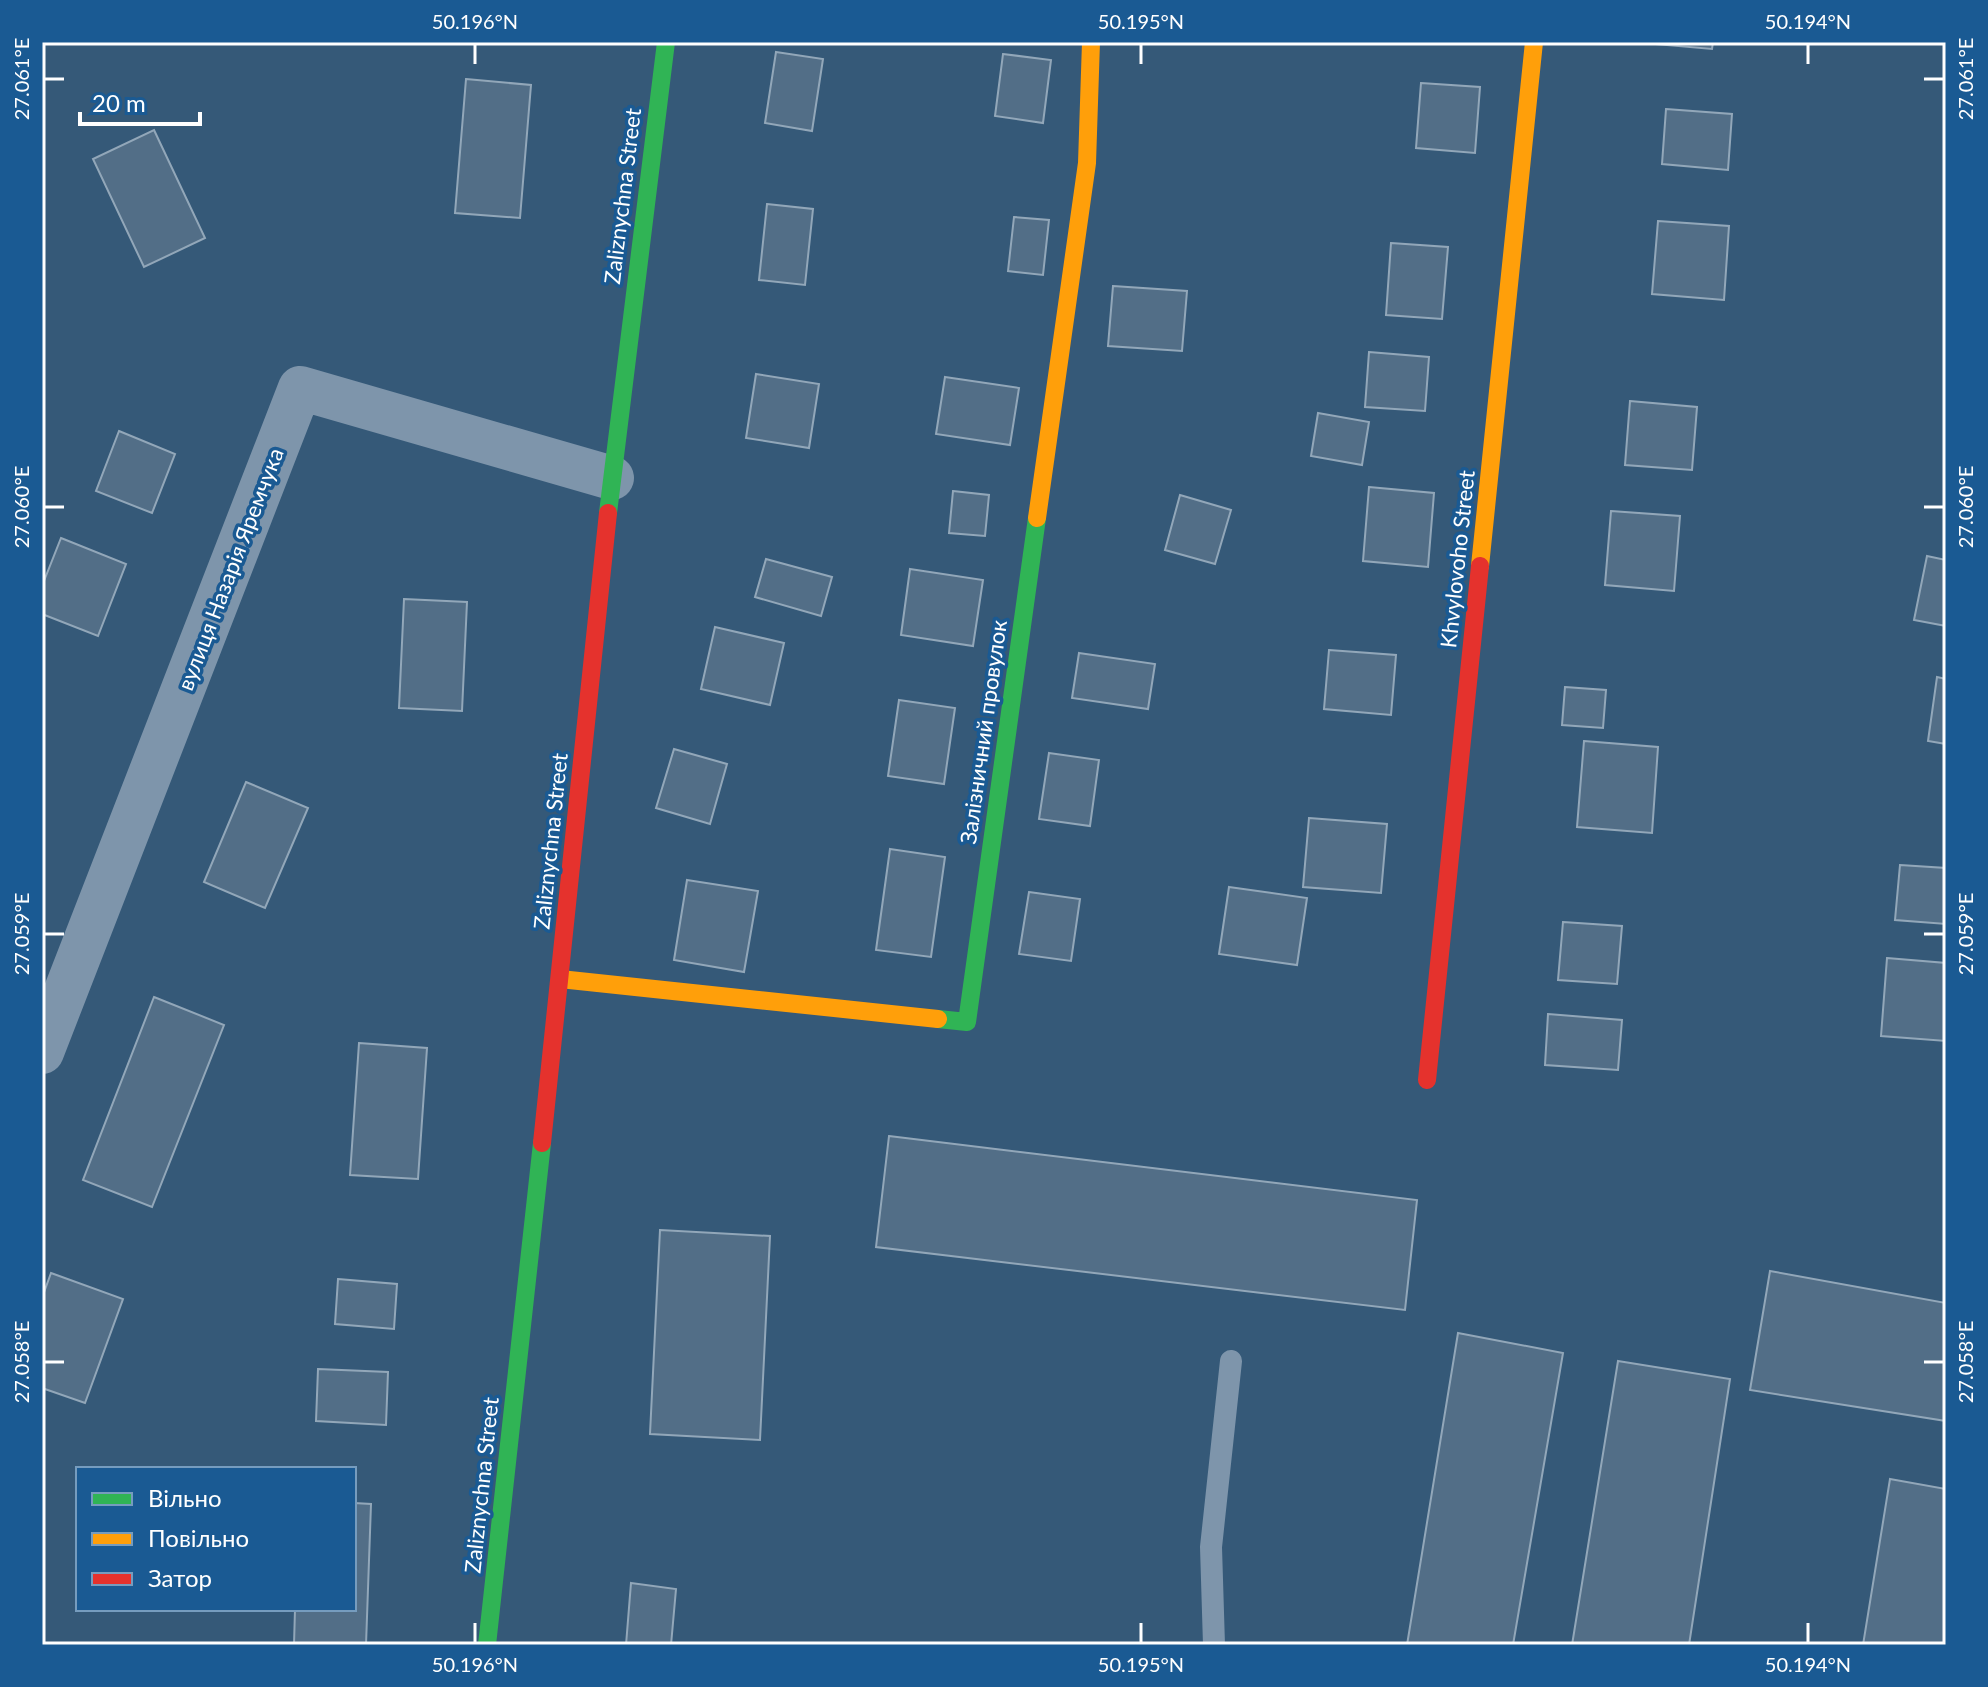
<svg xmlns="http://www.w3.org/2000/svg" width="1988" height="1687" font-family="Lato,sans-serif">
  <rect width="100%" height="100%" fill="#355978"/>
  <g fill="#526e87" stroke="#92a7b9" stroke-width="2">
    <polygon points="1655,42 1713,42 1712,49 1654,44"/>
    <polygon points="776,52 823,59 812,131 765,123"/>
    <polygon points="1003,54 1051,60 1043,123 995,116"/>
    <polygon points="466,79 531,85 520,218 455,213"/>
    <polygon points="1421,83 1480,87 1475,153 1416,148"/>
    <polygon points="1666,109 1732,114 1728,170 1662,164"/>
    <polygon points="154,130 205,238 144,267 93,159"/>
    <polygon points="767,204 813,209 805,285 759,280"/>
    <polygon points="1014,217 1049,220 1043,275 1008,271"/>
    <polygon points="1658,221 1729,226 1724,300 1652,294"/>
    <polygon points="1391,243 1448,247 1442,319 1386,315"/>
    <polygon points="1113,286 1187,291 1182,351 1108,346"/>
    <polygon points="1369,352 1429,357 1425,411 1365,407"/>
    <polygon points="756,374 819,384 809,448 746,438"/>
    <polygon points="945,377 1019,388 1010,445 936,434"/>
    <polygon points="1630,401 1697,407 1692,470 1625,465"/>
    <polygon points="1318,413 1369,422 1362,465 1311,456"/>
    <polygon points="119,431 175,454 152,513 96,491"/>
    <polygon points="1369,487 1434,493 1428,567 1363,561"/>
    <polygon points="953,491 989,495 985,536 949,533"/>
    <polygon points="1180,495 1231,510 1215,564 1165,550"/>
    <polygon points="1611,511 1680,516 1674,591 1605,585"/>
    <polygon points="61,538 126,564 98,636 42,614 42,586"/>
    <polygon points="1927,556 1946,560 1946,626 1914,620"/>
    <polygon points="766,559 832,577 821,616 755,597"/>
    <polygon points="910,569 983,580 973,646 901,635"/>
    <polygon points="404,599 467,602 462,711 399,708"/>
    <polygon points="715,627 784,643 770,705 701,689"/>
    <polygon points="1329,650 1396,655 1391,715 1324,709"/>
    <polygon points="1079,653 1155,664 1148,709 1072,698"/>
    <polygon points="1937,677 1946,679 1946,744 1928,741"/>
    <polygon points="1565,687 1606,690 1603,728 1562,725"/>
    <polygon points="899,700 955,708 944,784 888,776"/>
    <polygon points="1584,741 1658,747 1652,833 1577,827"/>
    <polygon points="674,749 727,764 710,824 656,808"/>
    <polygon points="1049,753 1099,760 1090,826 1039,819"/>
    <polygon points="246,782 308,808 265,908 204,882"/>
    <polygon points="1309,818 1387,824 1381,893 1303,887"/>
    <polygon points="890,849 945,857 931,957 876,950"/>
    <polygon points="1900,865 1946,868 1946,924 1895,920"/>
    <polygon points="687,880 758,891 744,972 674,960"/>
    <polygon points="1229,887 1307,898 1297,965 1219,954"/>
    <polygon points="1029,892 1080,899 1071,961 1019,954"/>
    <polygon points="1563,922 1622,926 1617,984 1558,980"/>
    <polygon points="1887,958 1946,963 1946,1041 1881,1036"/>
    <polygon points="154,997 224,1025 152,1207 83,1180"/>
    <polygon points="1548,1014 1622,1020 1618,1070 1545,1065"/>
    <polygon points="359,1043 427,1048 418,1179 350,1175"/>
    <polygon points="889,1136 1417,1200 1405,1310 876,1247"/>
    <polygon points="660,1230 770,1236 760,1440 650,1434"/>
    <polygon points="1770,1271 1946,1303 1946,1421 1750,1390"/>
    <polygon points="51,1273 123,1299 85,1403 42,1388 42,1298"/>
    <polygon points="338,1279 397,1284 394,1329 335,1324"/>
    <polygon points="1458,1333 1563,1353 1513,1645 1407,1645"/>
    <polygon points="1618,1361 1730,1379 1689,1645 1572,1645"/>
    <polygon points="318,1369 388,1372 386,1425 316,1421"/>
    <polygon points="1890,1479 1946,1489 1946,1645 1863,1645"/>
    <polygon points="354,1503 371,1504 366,1645 294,1645 295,1609 354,1609"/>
    <polygon points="631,1583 676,1589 671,1645 626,1645"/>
  </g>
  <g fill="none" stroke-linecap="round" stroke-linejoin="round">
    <polyline stroke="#7e95ab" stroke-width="22" points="1214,1645 1211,1547 1231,1361"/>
    <polyline stroke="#7e95ab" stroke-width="44" points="42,1052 300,388 612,478"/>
    <g stroke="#30b455" stroke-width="18">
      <polyline points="608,513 666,42"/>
      <polyline points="938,1019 967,1022 1037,518"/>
      <polyline points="487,1645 542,1143"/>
    </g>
    <g stroke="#ff9f0a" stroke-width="18">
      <polyline points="1037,518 1087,163 1091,42"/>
      <polyline points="1480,566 1534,42"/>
      <polyline points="560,979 938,1019"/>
    </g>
    <g stroke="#e5322d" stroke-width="18">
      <polyline points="1427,1080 1480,566"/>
      <polyline points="542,1143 608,513"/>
    </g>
  </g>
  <path fill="none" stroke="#fff" stroke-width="3" d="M475,44v20M1141,44v20M1808,44v20M44,79h20M1924,79h20M44,507h20M1924,507h20M44,934h20M1924,934h20M44,1362h20M1924,1362h20M475,1623v20M1141,1623v20M1808,1623v20"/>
  <g text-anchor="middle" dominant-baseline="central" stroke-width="7" stroke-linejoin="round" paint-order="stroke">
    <g font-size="22" fill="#fff" stroke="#1a5a93">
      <text transform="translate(622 196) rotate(-83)">Zaliznychna Street</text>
      <text transform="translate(1457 559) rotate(-84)">Khvylovoho Street</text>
      <text transform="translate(230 569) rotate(-69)">вулиця Назарія Яремчука</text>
      <text transform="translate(983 732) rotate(-82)">Залізничний провулок</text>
      <text transform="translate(550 841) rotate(-84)">Zaliznychna Street</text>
      <text transform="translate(481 1485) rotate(-84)">Zaliznychna Street</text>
    </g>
  </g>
  <rect width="1988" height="1687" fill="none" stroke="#1a5a93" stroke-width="88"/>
  <rect x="76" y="1467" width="280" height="144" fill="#1a5a93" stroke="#769cbe" stroke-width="2"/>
  <rect x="92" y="1493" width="40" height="12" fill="#30b455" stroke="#769cbe" stroke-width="2"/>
  <text x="148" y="1507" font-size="24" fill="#ffffff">Вільно</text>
  <rect x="92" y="1533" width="40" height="12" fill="#ff9f0a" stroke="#769cbe" stroke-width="2"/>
  <text x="148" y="1547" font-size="24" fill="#ffffff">Повільно</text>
  <rect x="92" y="1573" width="40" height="12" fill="#e5322d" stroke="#769cbe" stroke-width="2"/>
  <text x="148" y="1587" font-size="24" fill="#ffffff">Затор</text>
  <path d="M80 112v12h120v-12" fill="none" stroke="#ffffff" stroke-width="4"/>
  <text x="92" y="112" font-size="24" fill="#ffffff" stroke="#1a5a93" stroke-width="6" paint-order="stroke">20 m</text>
  <rect x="44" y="44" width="1900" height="1599" fill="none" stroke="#fff" stroke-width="3"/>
  <g font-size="20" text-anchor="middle" fill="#fff">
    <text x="475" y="29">50.196°N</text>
    <text x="1141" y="29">50.195°N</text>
    <text x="1808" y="29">50.194°N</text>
    <text transform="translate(1966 79) rotate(-90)" y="7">27.061°E</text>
    <text transform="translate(22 79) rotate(-90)" y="7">27.061°E</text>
    <text transform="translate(1966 507) rotate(-90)" y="7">27.060°E</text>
    <text transform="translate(22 507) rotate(-90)" y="7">27.060°E</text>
    <text transform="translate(1966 934) rotate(-90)" y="7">27.059°E</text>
    <text transform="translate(22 934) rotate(-90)" y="7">27.059°E</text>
    <text transform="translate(1966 1362) rotate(-90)" y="7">27.058°E</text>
    <text transform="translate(22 1362) rotate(-90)" y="7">27.058°E</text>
    <text x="475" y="1672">50.196°N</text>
    <text x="1141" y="1672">50.195°N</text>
    <text x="1808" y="1672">50.194°N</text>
  </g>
</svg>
